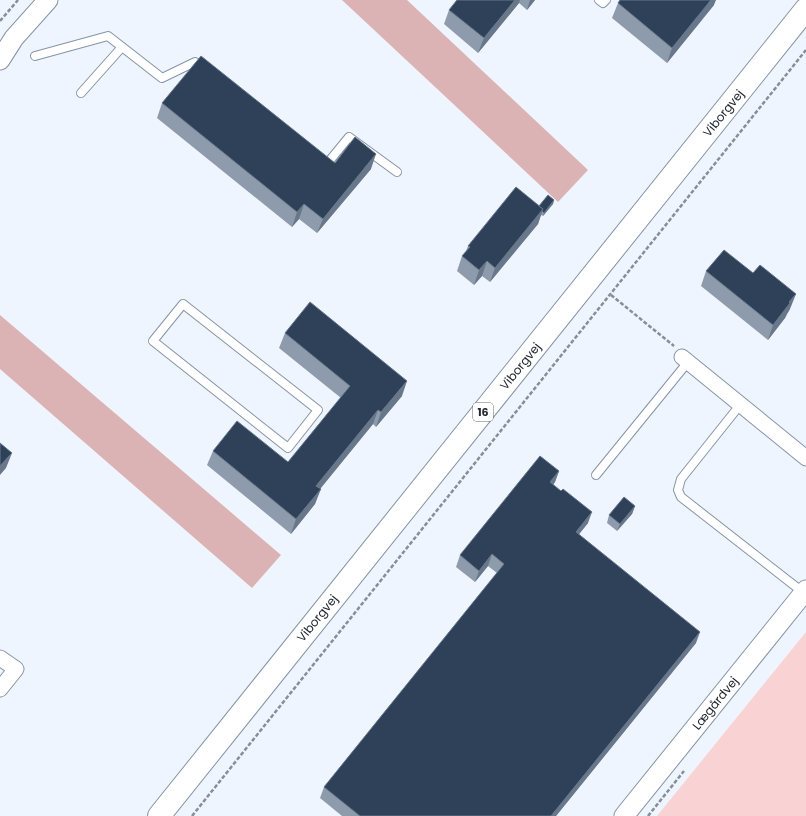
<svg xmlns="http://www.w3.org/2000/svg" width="806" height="816" font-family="Poppins,sans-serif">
  <rect width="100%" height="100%" fill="#eff5fe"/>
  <polygon fill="#f9d2d3" points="806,632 806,816 657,816"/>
  <g fill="#dcb3b4">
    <polygon points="342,0 407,0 588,170 558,202"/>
    <polygon points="0,315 281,555 252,588 0,369"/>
  </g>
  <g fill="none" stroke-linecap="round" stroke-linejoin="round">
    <g stroke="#8594a7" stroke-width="10">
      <g id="service">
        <polyline points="599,0 603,3 606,0"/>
        <polyline points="35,56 108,36 162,78 195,62 204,69"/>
        <polyline points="81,93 122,47"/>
        <polyline points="323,163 326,165 349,137 397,172"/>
        <polygon points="183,304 318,410 288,448 153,341"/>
        <polyline points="740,405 681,479 678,490 681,497 804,593"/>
        <polyline points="596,475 688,362"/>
      </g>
    </g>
    <g stroke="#8594a7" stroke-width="17">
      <g id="minor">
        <polyline points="682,357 806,458"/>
        <polyline points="0,658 16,669 0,689"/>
      </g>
    </g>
    <g stroke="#8594a7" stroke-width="21">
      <g id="tertiary">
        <polyline points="0,60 14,38 48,0"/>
        <polyline points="624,816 806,590"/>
      </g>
    </g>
    <g stroke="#8594a7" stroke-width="24">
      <polyline id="primary" points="159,816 806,9"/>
    </g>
    <g stroke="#888e96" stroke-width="2.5" stroke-dasharray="4 2" stroke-linecap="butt">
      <polyline points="0,21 18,0"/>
      <polyline points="611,295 674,346"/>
      <polyline points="192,816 806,50"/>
      <polyline points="648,816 684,771"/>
    </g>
    <use href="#service" stroke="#fff" stroke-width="8"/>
    <use href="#minor" stroke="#fff" stroke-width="15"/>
    <use href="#tertiary" stroke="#fff" stroke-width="19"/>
    <use href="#primary" stroke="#fff" stroke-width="22"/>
  </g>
  <g fill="#8e9bac">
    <polygon points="457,0 535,0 527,10 519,3 478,53 444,24 449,10"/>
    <polygon points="618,3 714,5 667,63 612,18"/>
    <polygon points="162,103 335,163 371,169 317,233 299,219 292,227 157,118"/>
    <polygon points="554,200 553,204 543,216 541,215 538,224 490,282 482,276 474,285 457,271 462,256 466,251 468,246 539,206"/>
    <polygon points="706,271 790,309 787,314 785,318 768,340 701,286"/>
    <polygon points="285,333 402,396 376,427 373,424 320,489 315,504 291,534 207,465 213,451 288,462 341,398 279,348"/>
    <polygon points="559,471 555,482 553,485 588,523 579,534 696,643 556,816 342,816 320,798 324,787 497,573 488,566 475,582 456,567 460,555"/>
    <polygon points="635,506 632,514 617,531 607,523 609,515"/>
  </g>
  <g fill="#68778a">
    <polygon points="515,0 520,0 519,3 478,53 484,38"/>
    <polygon points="530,0 535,0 527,10"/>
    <polygon points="711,0 716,0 714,5 667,63 672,48"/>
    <polygon points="376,154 371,169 317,233 323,219"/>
    <polygon points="554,200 553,204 543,216 544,213"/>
    <polygon points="304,204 299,219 292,227 297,212"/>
    <polygon points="543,209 538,224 490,282 495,268"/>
    <polygon points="487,261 482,276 474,285 479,270"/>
    <polygon points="796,294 790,309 787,314 785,318 768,340 773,325 789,302"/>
    <polygon points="407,381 402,396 376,427 381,412"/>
    <polygon points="378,410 373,424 311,500 316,486"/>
    <polygon points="12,453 6,468 0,475 0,466"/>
    <polygon points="559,471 555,482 546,494 550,482"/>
    <polygon points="321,489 315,504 291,534 296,519"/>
    <polygon points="635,506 632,514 617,531 620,524"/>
    <polygon points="592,512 588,523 572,543 576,532"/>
    <polygon points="492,554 488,566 475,582 479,571"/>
    <polygon points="700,632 696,643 556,816 551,816"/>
  </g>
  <g fill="#2e4159" stroke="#68778a">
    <polygon points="457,0 515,0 484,38 449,10"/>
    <polygon points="620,0 711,0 672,48 618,3"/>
    <polygon points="201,56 335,163 355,137 376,154 323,219 304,204 297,212 162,103"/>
    <polygon points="516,187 543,209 495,268 487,261 479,270 462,256 470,247 468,246"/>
    <polygon points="548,195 554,200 544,213 542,211 543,209 539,206"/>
    <polygon points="724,250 753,273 760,265 796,294 789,302 790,303 773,325 706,271"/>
    <polygon points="310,302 407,381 381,412 378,410 316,486 321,489 296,519 213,451 237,421 288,462 350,386 285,333"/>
    <polygon points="0,443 12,453 0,466"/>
    <polygon points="540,456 559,471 550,482 561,491 563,489 592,512 576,532 700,632 551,816 360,816 324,787 504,564 492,554 479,571 460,555"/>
    <polygon points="624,497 635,506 620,524 609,515"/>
  </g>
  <g text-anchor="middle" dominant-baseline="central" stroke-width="4" stroke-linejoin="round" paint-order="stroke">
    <rect fill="#fff" stroke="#64686d" stroke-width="1" x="473" y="403" width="20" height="18" rx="3"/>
    <g font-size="11" font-weight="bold" fill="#22282f">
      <text x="483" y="412">16</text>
    </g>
    <g font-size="12" fill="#22282f" stroke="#fff">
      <text transform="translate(723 113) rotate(-51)">Viborgvej</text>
      <text transform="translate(520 366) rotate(-51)">Viborgvej</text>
      <text transform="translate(317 618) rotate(-51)">Viborgvej</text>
      <text transform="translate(715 703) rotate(-51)">Lægårdvej</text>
    </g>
  </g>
</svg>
